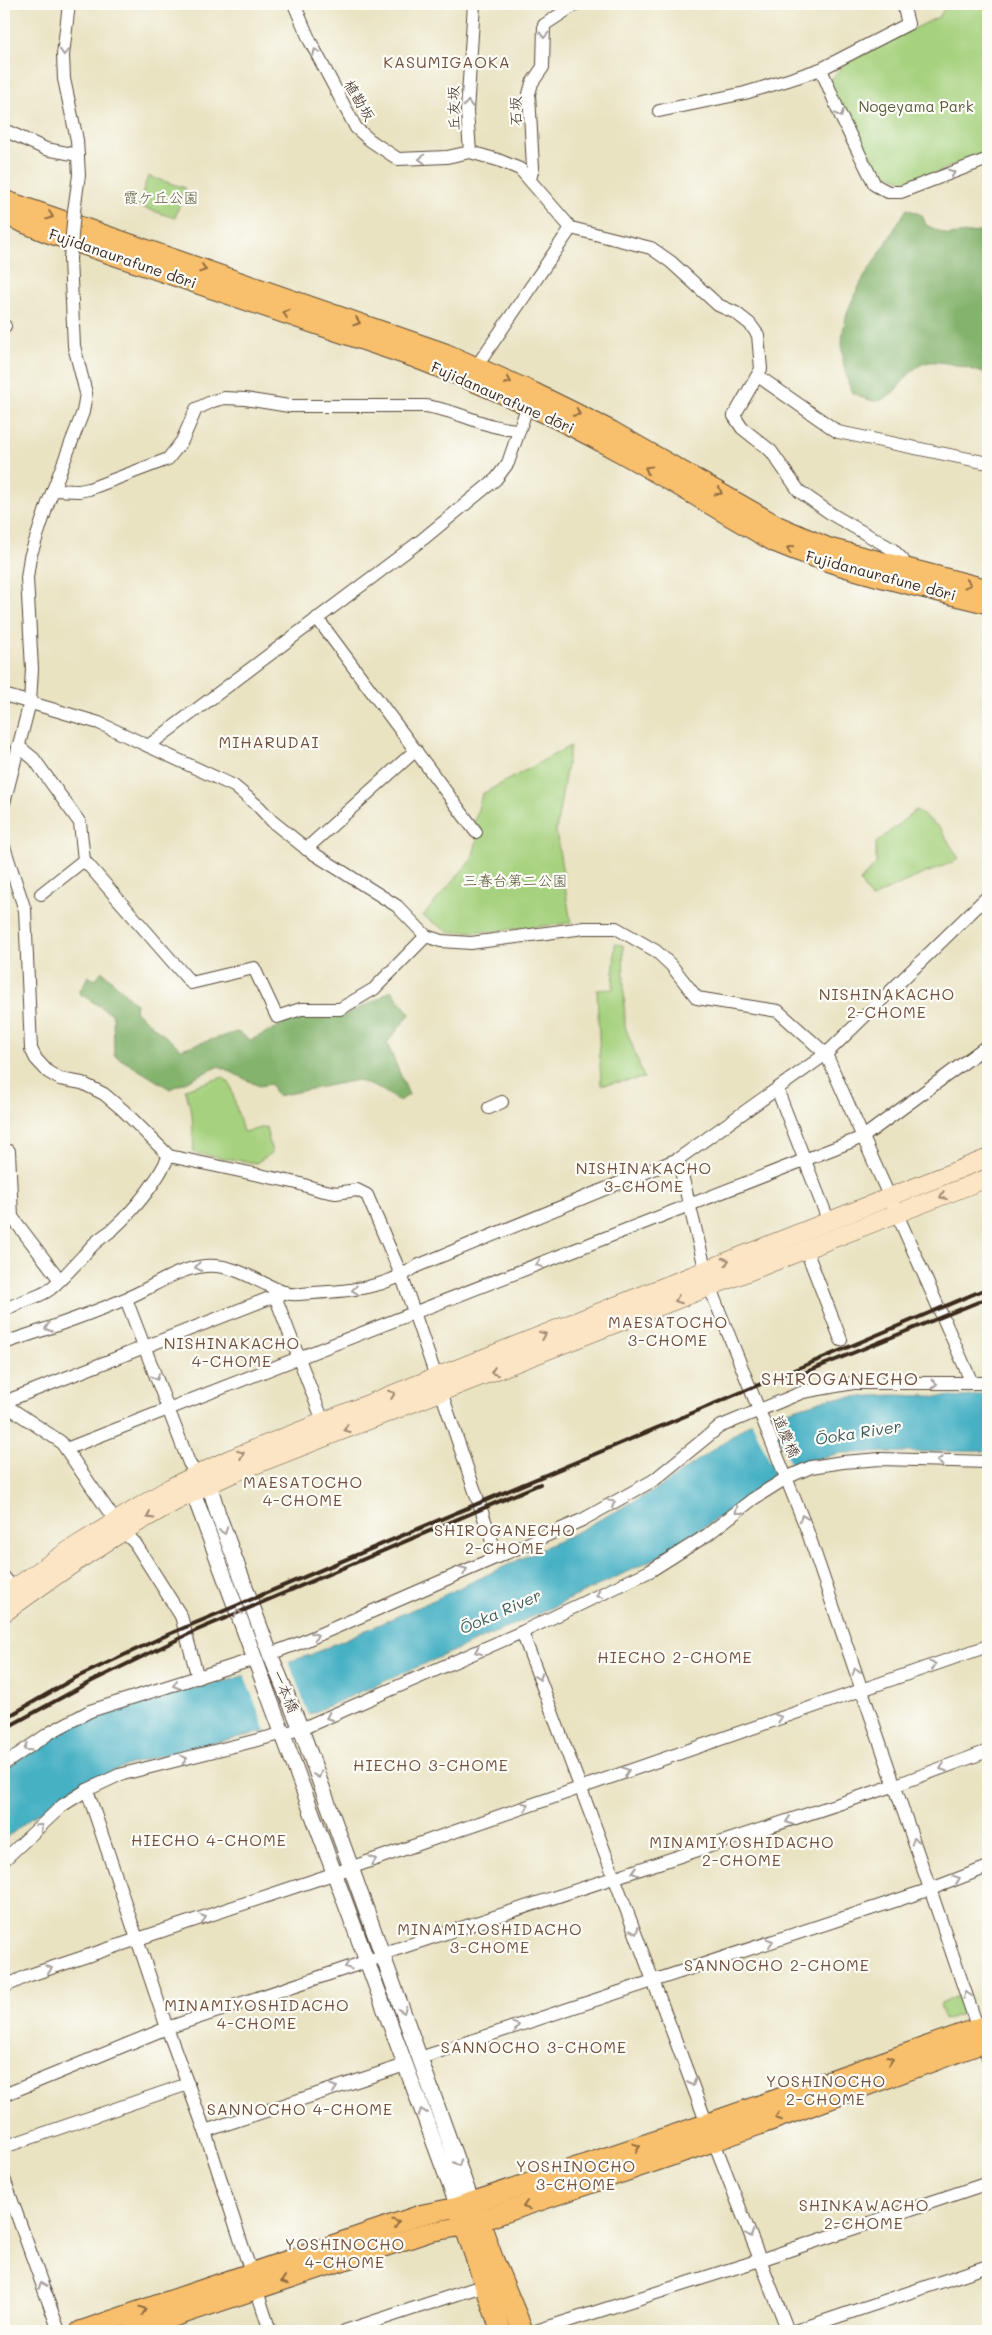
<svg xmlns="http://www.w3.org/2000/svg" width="992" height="2335" font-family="Mali,'Klee One',sans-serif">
  <rect width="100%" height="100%" fill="#fdfcf7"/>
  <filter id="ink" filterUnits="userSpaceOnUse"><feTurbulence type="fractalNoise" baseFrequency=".02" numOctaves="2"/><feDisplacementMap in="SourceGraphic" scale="10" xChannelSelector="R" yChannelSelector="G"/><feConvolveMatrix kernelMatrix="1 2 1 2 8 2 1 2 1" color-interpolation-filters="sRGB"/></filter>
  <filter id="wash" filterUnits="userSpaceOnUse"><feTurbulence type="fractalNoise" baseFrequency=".0096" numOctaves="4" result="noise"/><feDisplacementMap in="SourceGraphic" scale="20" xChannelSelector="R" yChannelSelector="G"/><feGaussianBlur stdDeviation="1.12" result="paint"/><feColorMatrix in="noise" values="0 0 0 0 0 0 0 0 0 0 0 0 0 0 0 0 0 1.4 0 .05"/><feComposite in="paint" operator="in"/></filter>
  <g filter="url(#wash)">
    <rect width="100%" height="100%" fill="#e9e3c2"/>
    <g fill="#a6d17e" stroke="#707e4e">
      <polygon points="947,4 988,4 988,151 923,178 905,182 882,171 859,154 829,82 844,64 940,16"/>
      <polygon points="148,176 185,188 175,218 138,206"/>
      <polygon points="570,746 556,831 571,923 495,931 449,932 423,916 472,859 480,829 474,824 482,794"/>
      <path d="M916,810l24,18 19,31c-29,14 -61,23 -88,40l-11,-18 16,-17v-21z"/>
      <polygon points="615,944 623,945 625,1026 644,1078 601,1085 597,990 613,989"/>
      <polygon points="223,1077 230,1084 243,1132 266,1127 272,1153 256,1163 194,1153 192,1114 185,1089"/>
      <polygon points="958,1996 964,2013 944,2020 939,2005"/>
    </g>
    <g fill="#84b36d" stroke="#606e46">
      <path d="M907,209l15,6 4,10 22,10 40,-4v143c-17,-4 -47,-16 -63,-11 -21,7 -28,38 -51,38 -7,-1 -15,-6 -22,-8 -23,-57 -3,-95 29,-142 10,-14 16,-29 26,-42z"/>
      <polygon points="102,971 136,1004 135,1011 181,1049 237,1032 251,1040 302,1015 345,1015 380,998 391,990 410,1014 387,1043 409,1095 399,1101 382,1090 357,1080 277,1096 271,1084 259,1086 219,1066 170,1089 114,1055 113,1015 79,993 88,976 95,980"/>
    </g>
    <polygon fill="#46b1c4" stroke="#406e71" points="988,1394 988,1451 841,1453 795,1464 771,1477 734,1507 660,1556 547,1610 310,1714 263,1732 185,1749 130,1764 83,1785 31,1818 4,1840 4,1770 42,1742 86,1719 154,1698 230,1680 310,1655 436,1599 571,1535 659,1488 752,1422 830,1398 894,1395 963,1397"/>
    <g fill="#e9e3c2">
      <polygon points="768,1414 792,1467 776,1475 751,1420"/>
      <polygon points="288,1659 309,1716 266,1732 244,1674"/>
    </g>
  </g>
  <g filter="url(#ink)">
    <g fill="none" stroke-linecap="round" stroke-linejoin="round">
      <g stroke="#554637" stroke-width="14">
        <g id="minor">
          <polyline points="69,4 63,55 64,79 77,140 79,175 74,211"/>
          <polyline points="294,4 310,41 356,128 371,141 398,159 447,157 470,152 498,160 520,169 571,228 651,248 671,262 718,305 736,313 750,324 758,335 761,369 734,416 742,428 771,451 799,491 833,515 892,549 903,560 905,567"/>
          <polyline points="821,69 842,119 875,185 888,192 901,192 988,159"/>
          <polyline points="659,111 745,93 788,80 821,69 908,24 903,4"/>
          <polyline points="4,130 46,149 78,155"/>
          <polyline points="470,152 467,111 474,4"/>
          <polyline points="530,179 533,168 529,94 532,83 543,67 544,25 576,4"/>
          <polyline points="4,326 5,326"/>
          <polyline points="472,373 571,228"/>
          <polyline points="758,376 838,432 988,463"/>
          <path d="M53,490l26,1 10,-2 79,-30 14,-18 14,-32 17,-8 11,-3 21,1 44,7h136c33,4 61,23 94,24"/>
          <polyline points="317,618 476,832"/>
          <polyline points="4,695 99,723 234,786 259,807 273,822 308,850 397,906 426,936 441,941 471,943 584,928 616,928 656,951 671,965 697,998 778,1011 826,1054 972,1383"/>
          <polyline points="18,746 34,759 80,823 84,860 191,983 254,968 277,1017 301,1009 340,1009 374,989 426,936"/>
          <polyline points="148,746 423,539 496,479 508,463 530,399"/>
          <polyline points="4,803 30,702 32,669 27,578 30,557 48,503 83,412 86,393 74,346 70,259"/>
          <polyline points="4,847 25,910 31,1049 36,1059 48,1072 60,1079 82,1083 104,1094 123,1110 169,1156 297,1183 320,1190 336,1193 357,1190 367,1195 402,1277 497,1556"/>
          <polyline points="306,849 416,750"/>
          <polyline points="41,894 84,860"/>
          <polyline points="777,1089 829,1222"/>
          <polyline points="489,1108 502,1102"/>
          <polyline points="9,1151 12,1217 60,1280"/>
          <polyline points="678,1159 710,1288 807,1530 988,2058"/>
          <polyline points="806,1250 841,1340"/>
          <polyline points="275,1296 323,1421"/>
          <polyline points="126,1299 189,1463 197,1475"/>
          <path d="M4,1311c14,-11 33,-12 45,-21 16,-13 29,-29 43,-44 6,-7 14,-11 21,-17 24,-22 42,-44 56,-73"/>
          <path d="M4,1343c40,-13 82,-27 121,-44 27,-11 50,-30 80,-33 30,-3 55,18 81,27 8,3 19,0 27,0 37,-2 73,-5 104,-27l261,-107 148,-105 162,-158"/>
          <polyline points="4,1402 285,1292"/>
          <polyline points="4,1404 61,1442 116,1522"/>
          <polyline points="66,1449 863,1137 988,1045"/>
          <polyline points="124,1532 135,1543 181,1616 198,1678"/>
          <polyline points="4,1577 13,1588"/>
          <polyline points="522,1632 707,2124 788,2331"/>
          <polyline points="270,1654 302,1642 582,1520 654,1480 719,1427 803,1392 853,1383 988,1383"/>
          <polyline points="4,1764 51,1732 90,1711 255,1659"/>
          <polyline points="87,1790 167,2028 205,2131 270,2331"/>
          <polyline points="4,1860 63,1805 87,1790 119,1775 301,1729 522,1632 650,1571 707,1535 753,1499 788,1477 811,1467 843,1462 880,1459 988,1462"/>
          <polyline points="4,1987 27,1976 324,1877 988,1646"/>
          <polyline points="420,2058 931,1889 988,1867"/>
          <polyline points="4,2095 167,2028 383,1956 391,1951 896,1785 988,1751"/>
          <polyline points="205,2131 405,2065"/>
          <polyline points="4,2147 188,2084"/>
          <polyline points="4,2179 59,2331"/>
          <polyline points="345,2331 485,2285"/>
          <polyline points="536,2331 760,2260 988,2183"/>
          <polyline points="795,2331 988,2266"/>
        </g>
      </g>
      <g stroke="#554637" stroke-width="17">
        <polyline id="tertiary" points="458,2207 193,1492 197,1475 209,1484 218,1514 270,1654 301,1729 472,2203"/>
      </g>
      <g stroke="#554637" stroke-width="19">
        <g id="secondary">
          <polyline points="4,1595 69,1550 171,1487 229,1459 988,1158"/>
          <path d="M4,1613c72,-53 148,-104 230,-140l754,-295"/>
        </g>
      </g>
      <g stroke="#554637" stroke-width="21">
        <g id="primary">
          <polyline points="4,200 445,353 533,392 612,431 778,526 829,548 988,589"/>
          <path d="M4,215l44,18 367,125c37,15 76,30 112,47 86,39 165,90 247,137 69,29 142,44 214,62"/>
          <polyline points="80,2331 423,2214 458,2207"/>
          <polyline points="132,2331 429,2232 464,2226"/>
        </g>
      </g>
      <g stroke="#554637" stroke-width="22">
        <g id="trunk">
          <polyline points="475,2209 493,2259 523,2331"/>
          <polyline points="464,2226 714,2141 988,2041"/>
          <polyline points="501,2331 458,2207 707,2124 988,2025"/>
        </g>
      </g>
      <use href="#minor" stroke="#fff" stroke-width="12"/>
      <use href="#tertiary" stroke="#fff" stroke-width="15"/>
      <use href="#secondary" stroke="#fce5c4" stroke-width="18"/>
      <use href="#primary" stroke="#f8bf6c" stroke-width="19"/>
      <use href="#trunk" stroke="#f8bf6c" stroke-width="20"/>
      <g stroke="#3b2a1e" stroke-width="4">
        <polyline points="801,1374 988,1298"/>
        <polyline points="4,1719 75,1678 167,1635 988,1288"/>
        <polyline points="4,1729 92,1681 195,1631 540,1484"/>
      </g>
      <g stroke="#554637" stroke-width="14" stroke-linecap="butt">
        <polyline id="minor-bridge" points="70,259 74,211"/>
      </g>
      <use href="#minor-bridge" stroke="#fff" stroke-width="12"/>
    </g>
    <defs><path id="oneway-chevron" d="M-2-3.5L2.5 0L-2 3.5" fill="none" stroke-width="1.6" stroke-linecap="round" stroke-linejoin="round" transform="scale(1.25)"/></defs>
    <g stroke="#a79f9a">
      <use href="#oneway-chevron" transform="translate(544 35) rotate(92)"/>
      <use href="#oneway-chevron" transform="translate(64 52) rotate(93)"/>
      <use href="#oneway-chevron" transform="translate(316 52) rotate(-116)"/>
      <use href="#oneway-chevron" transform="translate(468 104) rotate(-88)"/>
      <use href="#oneway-chevron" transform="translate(840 114) rotate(67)"/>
      <use href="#oneway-chevron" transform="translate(422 159) rotate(177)"/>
      <use href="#oneway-chevron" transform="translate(952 173) rotate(-21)"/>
      <use href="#oneway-chevron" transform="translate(539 1264) rotate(159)"/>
      <use href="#oneway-chevron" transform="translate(198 1267) rotate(169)"/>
      <use href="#oneway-chevron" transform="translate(355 1290) rotate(173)"/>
      <use href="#oneway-chevron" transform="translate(48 1328) rotate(160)"/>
      <use href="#oneway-chevron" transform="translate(156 1377) rotate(69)"/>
      <use href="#oneway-chevron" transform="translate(934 1384)"/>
      <use href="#oneway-chevron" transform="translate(940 1461) rotate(-179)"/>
      <use href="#oneway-chevron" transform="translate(612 1503) rotate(-29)"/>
      <use href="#oneway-chevron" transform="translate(738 1511) rotate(142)"/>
      <use href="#oneway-chevron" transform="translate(803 1518) rotate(-110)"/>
      <use href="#oneway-chevron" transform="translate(224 1531) rotate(70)"/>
      <use href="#oneway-chevron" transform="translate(464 1570) rotate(-23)"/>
      <use href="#oneway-chevron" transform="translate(599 1595) rotate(154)"/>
      <use href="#oneway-chevron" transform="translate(238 1613) rotate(-111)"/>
      <use href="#oneway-chevron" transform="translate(315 1636) rotate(-24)"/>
      <use href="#oneway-chevron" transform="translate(478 1651) rotate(156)"/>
      <use href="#oneway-chevron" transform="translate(933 1665) rotate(-19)"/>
      <use href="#oneway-chevron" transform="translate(856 1671) rotate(-109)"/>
      <use href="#oneway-chevron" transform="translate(539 1677) rotate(70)"/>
      <use href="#oneway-chevron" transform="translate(176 1685) rotate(162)"/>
      <use href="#oneway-chevron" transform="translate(329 1717) rotate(156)"/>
      <use href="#oneway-chevron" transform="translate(779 1718) rotate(-19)"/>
      <use href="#oneway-chevron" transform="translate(27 1748) rotate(147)"/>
      <use href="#oneway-chevron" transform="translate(184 1759) rotate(-14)"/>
      <use href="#oneway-chevron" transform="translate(943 1768) rotate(160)"/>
      <use href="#oneway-chevron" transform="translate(626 1771) rotate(-19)"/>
      <use href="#oneway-chevron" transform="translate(318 1775) rotate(70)"/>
      <use href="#oneway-chevron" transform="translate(526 1806) rotate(-19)"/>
      <use href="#oneway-chevron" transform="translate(789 1821) rotate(162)"/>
      <use href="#oneway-chevron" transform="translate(40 1827) rotate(-43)"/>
      <use href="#oneway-chevron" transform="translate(915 1841) rotate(-109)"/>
      <use href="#oneway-chevron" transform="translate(373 1860) rotate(-19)"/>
      <use href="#oneway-chevron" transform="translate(635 1872) rotate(162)"/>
      <use href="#oneway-chevron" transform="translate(957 1879) rotate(-21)"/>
      <use href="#oneway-chevron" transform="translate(203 1918) rotate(-19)"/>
      <use href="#oneway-chevron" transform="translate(635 1931) rotate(69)"/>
      <use href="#oneway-chevron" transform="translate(770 1942) rotate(-18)"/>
      <use href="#oneway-chevron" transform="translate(348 1966) rotate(161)"/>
      <use href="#oneway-chevron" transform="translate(49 1969) rotate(-18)"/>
      <use href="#oneway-chevron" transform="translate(967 1995) rotate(-108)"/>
      <use href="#oneway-chevron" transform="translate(403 2010) rotate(70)"/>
      <use href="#oneway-chevron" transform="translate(516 2026) rotate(-18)"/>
      <use href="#oneway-chevron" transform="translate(692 2083) rotate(70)"/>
      <use href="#oneway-chevron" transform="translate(334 2088) rotate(-18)"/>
      <use href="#oneway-chevron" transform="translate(422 2112) rotate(-110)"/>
      <use href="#oneway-chevron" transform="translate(458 2163) rotate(70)"/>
      <use href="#oneway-chevron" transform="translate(750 2234) rotate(69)"/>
      <use href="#oneway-chevron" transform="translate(42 2285) rotate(-110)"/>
    </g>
    <g stroke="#906d41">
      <use href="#oneway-chevron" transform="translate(50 216) rotate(19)"/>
      <use href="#oneway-chevron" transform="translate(203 269) rotate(19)"/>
      <use href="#oneway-chevron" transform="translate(286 313) rotate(-161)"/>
      <use href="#oneway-chevron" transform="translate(357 322) rotate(19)"/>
      <use href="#oneway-chevron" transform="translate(508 381) rotate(24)"/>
      <use href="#oneway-chevron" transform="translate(577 413) rotate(27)"/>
      <use href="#oneway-chevron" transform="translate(648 469) rotate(-151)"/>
      <use href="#oneway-chevron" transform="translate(719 492) rotate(30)"/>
      <use href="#oneway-chevron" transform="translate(790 549) rotate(-157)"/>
      <use href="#oneway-chevron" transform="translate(968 584) rotate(15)"/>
      <use href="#oneway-chevron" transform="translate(890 2060) rotate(-19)"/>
      <use href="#oneway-chevron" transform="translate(778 2117) rotate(160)"/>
      <use href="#oneway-chevron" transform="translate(637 2147) rotate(-18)"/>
      <use href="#oneway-chevron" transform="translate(526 2206) rotate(161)"/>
      <use href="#oneway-chevron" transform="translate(396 2223) rotate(-19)"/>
      <use href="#oneway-chevron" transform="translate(284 2281) rotate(162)"/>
      <use href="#oneway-chevron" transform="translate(143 2310) rotate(-19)"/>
    </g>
    <g stroke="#9c8871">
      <use href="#oneway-chevron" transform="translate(943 1196) rotate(158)"/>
      <use href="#oneway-chevron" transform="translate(726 1261) rotate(-21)"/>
      <use href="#oneway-chevron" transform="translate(678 1300) rotate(159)"/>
      <use href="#oneway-chevron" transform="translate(543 1335) rotate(-22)"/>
      <use href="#oneway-chevron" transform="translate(494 1372) rotate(159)"/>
      <use href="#oneway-chevron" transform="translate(392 1394) rotate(-21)"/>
      <use href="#oneway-chevron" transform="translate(347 1429) rotate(159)"/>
      <use href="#oneway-chevron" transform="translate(241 1454) rotate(-22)"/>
      <use href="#oneway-chevron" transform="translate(150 1516) rotate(149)"/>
    </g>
  </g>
  <g text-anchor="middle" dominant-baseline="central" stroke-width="4.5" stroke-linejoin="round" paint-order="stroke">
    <g font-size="15" fill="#3b2a1e" stroke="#fdfcf7">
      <text transform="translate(360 100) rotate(59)">植勘坂</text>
      <text transform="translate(453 108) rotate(-91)">丘友坂</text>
      <text transform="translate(515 111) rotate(-91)">石坂</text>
      <text transform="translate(123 258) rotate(19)">Fujidanaurafune dōri</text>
      <text transform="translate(503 397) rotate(24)">Fujidanaurafune dōri</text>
      <text transform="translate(881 575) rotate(15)">Fujidanaurafune dōri</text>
      <text transform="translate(787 1436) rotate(66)">道慶橋</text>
      <text transform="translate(286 1691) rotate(67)">一本橋</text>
    </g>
    <g font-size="15" fill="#5b5c3b" stroke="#fdfcf7">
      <text x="916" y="106">Nogeyama Park</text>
      <text x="161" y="197">霞ケ丘公園</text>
      <text x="515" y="880">三春台第二公園</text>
    </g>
    <g font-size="16" letter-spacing="1" fill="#735340" stroke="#fdfcf7">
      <text x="447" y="61">KASUMIGAOKA</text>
      <text x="269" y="741">MIHARUDAI</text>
      <text x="887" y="993">NISHINAKACHO<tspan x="887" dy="18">2-CHOME</tspan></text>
      <text x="644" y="1167">NISHINAKACHO<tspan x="644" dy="18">3-CHOME</tspan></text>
      <text x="668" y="1321">MAESATOCHO<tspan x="668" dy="18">3-CHOME</tspan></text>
      <text x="232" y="1342">NISHINAKACHO<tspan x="232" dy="18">4-CHOME</tspan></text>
      <text x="303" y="1481">MAESATOCHO<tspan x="303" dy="18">4-CHOME</tspan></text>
      <text x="505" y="1529">SHIROGANECHO<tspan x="505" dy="18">2-CHOME</tspan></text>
      <text x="675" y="1656">HIECHO 2-CHOME</text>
      <text x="431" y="1764">HIECHO 3-CHOME</text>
      <text x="209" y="1839">HIECHO 4-CHOME</text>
      <text x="742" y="1841">MINAMIYOSHIDACHO<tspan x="742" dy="18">2-CHOME</tspan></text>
      <text x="490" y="1928">MINAMIYOSHIDACHO<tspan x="490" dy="18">3-CHOME</tspan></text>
      <text x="777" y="1964">SANNOCHO 2-CHOME</text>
      <text x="257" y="2004">MINAMIYOSHIDACHO<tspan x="257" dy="18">4-CHOME</tspan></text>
      <text x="534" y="2046">SANNOCHO 3-CHOME</text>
      <text x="826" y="2080">YOSHINOCHO<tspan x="826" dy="18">2-CHOME</tspan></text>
      <text x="300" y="2108">SANNOCHO 4-CHOME</text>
      <text x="576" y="2165">YOSHINOCHO<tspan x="576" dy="18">3-CHOME</tspan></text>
      <text x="864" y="2204">SHINKAWACHO<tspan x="864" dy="18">2-CHOME</tspan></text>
      <text x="345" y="2243">YOSHINOCHO<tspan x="345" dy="18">4-CHOME</tspan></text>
    </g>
    <g font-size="16" font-style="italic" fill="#3f6060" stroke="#fdfcf7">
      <text transform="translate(858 1432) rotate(-9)">Ōoka River</text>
      <text transform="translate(500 1611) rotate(-24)">Ōoka River</text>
    </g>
    <g font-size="18" letter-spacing="1" fill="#735340" stroke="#fdfcf7">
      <text x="840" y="1378">SHIROGANECHO</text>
    </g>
  </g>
  <rect width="992" height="2335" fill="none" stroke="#fdfcf7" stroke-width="20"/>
</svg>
